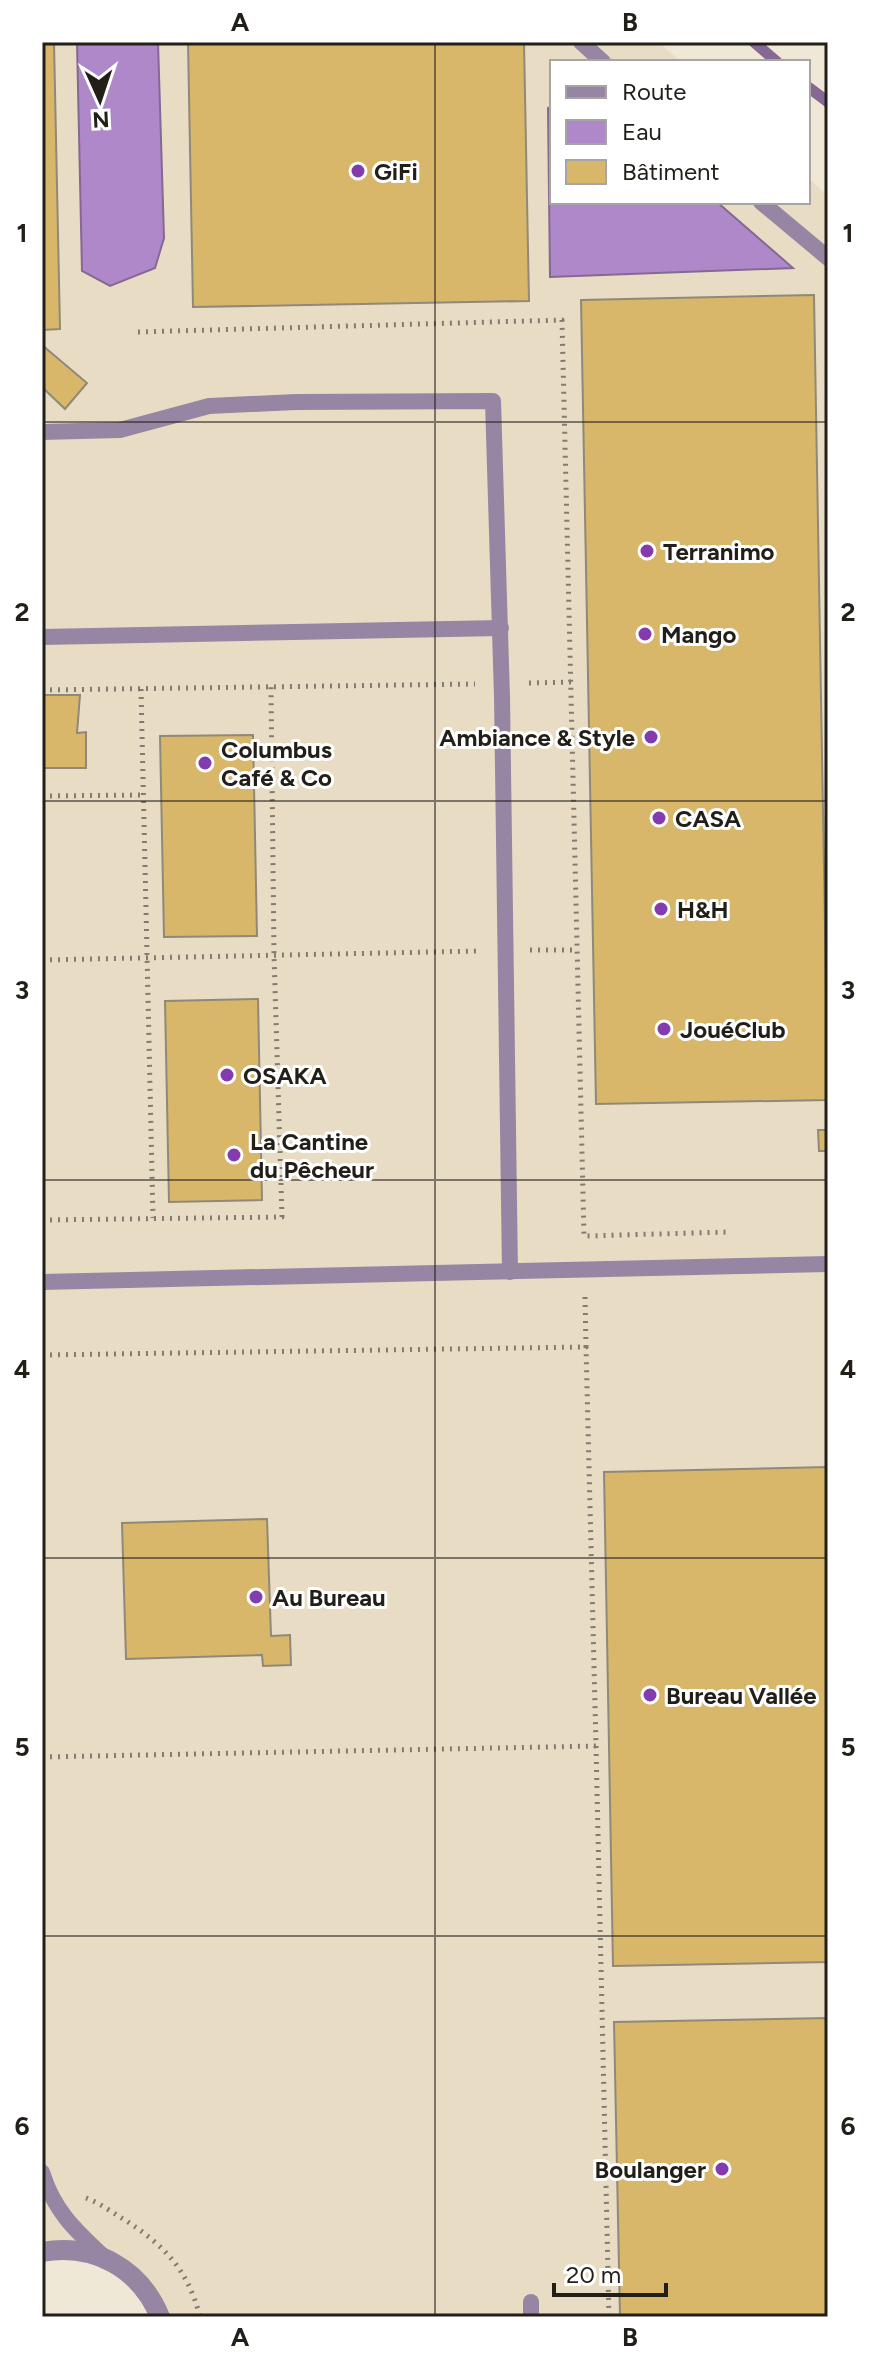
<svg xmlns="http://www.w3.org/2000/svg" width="870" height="2359" font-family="Figtree,sans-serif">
  <rect width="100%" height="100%" fill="#f0e8d6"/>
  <polygon fill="#e8ddc4" points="42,42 659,42 681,62 552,62 552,202 808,202 808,178 828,196 828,2317 161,2317 135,2271 42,2245"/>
  <g fill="#af88c9" stroke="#856894" stroke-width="2">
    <polygon points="77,42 158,42 164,238 155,268 110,286 82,271"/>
    <polygon points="552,106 552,202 717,202 793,268 550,277 548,108"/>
  </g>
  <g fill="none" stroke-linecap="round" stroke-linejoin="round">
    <g stroke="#856894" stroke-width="11">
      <polyline points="754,42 777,62"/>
      <polyline points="808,87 828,102"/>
    </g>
  </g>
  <g fill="#d8b76b" stroke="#908979" stroke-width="2">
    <polygon points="42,42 54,42 60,329 42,330"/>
    <polygon points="188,42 524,42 529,301 193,307"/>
    <polygon points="814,295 828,1100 596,1104 581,300"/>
    <polygon points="42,345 87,383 65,409 42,387"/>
    <polygon points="42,695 80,695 77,733 86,732 86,768 42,768"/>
    <polygon points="253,735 257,936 164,937 160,736"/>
    <polygon points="258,999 262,1200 169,1202 165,1001"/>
    <polygon points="818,1130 828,1130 828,1151 819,1151"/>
    <polygon points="828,1467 828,1962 613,1966 604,1472"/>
    <polygon points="267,1519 271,1636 290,1635 291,1665 263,1666 262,1655 126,1659 122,1523"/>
    <polygon points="828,2018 828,2317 620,2317 614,2022"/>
  </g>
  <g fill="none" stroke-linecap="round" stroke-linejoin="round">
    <g stroke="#817c70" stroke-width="5" stroke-dasharray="2 6" stroke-linecap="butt">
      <polyline points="138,332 562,320 584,1236 730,1232"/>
      <polyline points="529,683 572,682"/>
      <polyline points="141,689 153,1218"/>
      <polyline points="42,690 475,684"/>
      <polyline points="42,796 144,795"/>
      <polyline points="530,950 577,950"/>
      <polyline points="42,960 480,951"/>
      <polyline points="42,1220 282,1217 274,955 271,687"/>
      <polyline points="42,1355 586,1347 585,1296"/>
      <polyline points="596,1746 609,2317"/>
      <polyline points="42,1757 596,1746 586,1347"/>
      <path d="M86,2198c14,5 27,15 39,22 40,26 63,50 75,97"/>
    </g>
    <g stroke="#9786a3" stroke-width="16">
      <polyline points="581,42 603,62"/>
      <polyline points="761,202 828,258"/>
      <polyline points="42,432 120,430 209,406 296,402 493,401 502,697 510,1272"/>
      <polyline points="42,637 501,628"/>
      <polyline points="42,1282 828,1264"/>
      <path d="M42,2172c12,39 33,58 62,85"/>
      <polyline points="531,2302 531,2317"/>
    </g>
    <path stroke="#9786a3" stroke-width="20" d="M42,2252c52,-9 98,16 118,65"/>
  </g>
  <path fill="none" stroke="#221f19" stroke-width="2" stroke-opacity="0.55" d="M435,42v2275M42,422h786M42,801h786M42,1180h786M42,1558h786M42,1936h786"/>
  <g fill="#843bad" stroke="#fff" stroke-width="3">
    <circle cx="358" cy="171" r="8"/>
    <circle cx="647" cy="551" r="8"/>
    <circle cx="645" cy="634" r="8"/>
    <circle cx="651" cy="737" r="8"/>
    <circle cx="205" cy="763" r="8"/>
    <circle cx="659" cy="818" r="8"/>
    <circle cx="661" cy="909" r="8"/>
    <circle cx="664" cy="1029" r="8"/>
    <circle cx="227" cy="1075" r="8"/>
    <circle cx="234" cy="1155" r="8"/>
    <circle cx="256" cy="1597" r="8"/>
    <circle cx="650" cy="1695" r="8"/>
    <circle cx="722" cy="2169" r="8"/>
  </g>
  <g text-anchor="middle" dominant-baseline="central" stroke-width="6" stroke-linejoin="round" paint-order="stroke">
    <g font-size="24" font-weight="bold" fill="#221f19" stroke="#fff" text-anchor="start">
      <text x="374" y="171">GiFi</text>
      <text x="663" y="551">Terranimo</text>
      <text x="661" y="634">Mango</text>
      <text x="635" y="737" text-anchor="end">Ambiance &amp; Style</text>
      <text x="221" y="749">Columbus<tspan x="221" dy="28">Café &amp; Co</tspan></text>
      <text x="675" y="818">CASA</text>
      <text x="677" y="909">H&amp;H</text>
      <text x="680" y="1029">JouéClub</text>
      <text x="243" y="1075">OSAKA</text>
      <text x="250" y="1141">La Cantine<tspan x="250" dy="28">du Pêcheur</tspan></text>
      <text x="272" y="1597">Au Bureau</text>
      <text x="666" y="1695">Bureau Vallée</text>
      <text x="706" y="2169" text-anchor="end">Boulanger</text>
    </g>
  </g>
  <rect width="870" height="2359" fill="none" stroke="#ffffff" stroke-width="88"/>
  <rect x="550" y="60" width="260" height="144" fill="#ffffff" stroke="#a7a5a3" stroke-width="2"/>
  <rect x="566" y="86" width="40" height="12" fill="#9786a3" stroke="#a7a5a3" stroke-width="2"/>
  <text x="622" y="100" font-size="24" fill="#221f19">Route</text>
  <rect x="566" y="120" width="40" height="24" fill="#af88c9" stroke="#a7a5a3" stroke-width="2"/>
  <text x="622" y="140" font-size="24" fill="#221f19">Eau</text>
  <rect x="566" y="160" width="40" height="24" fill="#d8b76b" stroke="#a7a5a3" stroke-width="2"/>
  <text x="622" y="180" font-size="24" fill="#221f19">Bâtiment</text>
  <g transform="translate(100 100) rotate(177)" stroke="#ffffff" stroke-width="6" paint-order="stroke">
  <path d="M0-6L14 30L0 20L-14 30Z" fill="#221f19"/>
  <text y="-12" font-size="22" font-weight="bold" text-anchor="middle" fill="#221f19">N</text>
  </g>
  <path d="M554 2283v12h112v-12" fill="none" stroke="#221f19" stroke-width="4"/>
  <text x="566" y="2283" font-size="24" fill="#221f19" stroke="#ffffff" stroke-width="6" paint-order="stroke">20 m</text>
  <rect x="44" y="44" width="782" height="2271" fill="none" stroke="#221f19" stroke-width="3"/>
  <g font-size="26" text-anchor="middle" font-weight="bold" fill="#221f19">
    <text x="240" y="31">A</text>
    <text x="630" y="31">B</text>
    <text x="22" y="242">1</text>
    <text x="848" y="242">1</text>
    <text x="22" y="621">2</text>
    <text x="848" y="621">2</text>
    <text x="22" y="999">3</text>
    <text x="848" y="999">3</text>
    <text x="22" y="1378">4</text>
    <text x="848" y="1378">4</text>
    <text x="22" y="1756">5</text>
    <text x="848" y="1756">5</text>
    <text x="22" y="2135">6</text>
    <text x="848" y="2135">6</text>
    <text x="240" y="2346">A</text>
    <text x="630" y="2346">B</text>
  </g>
</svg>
